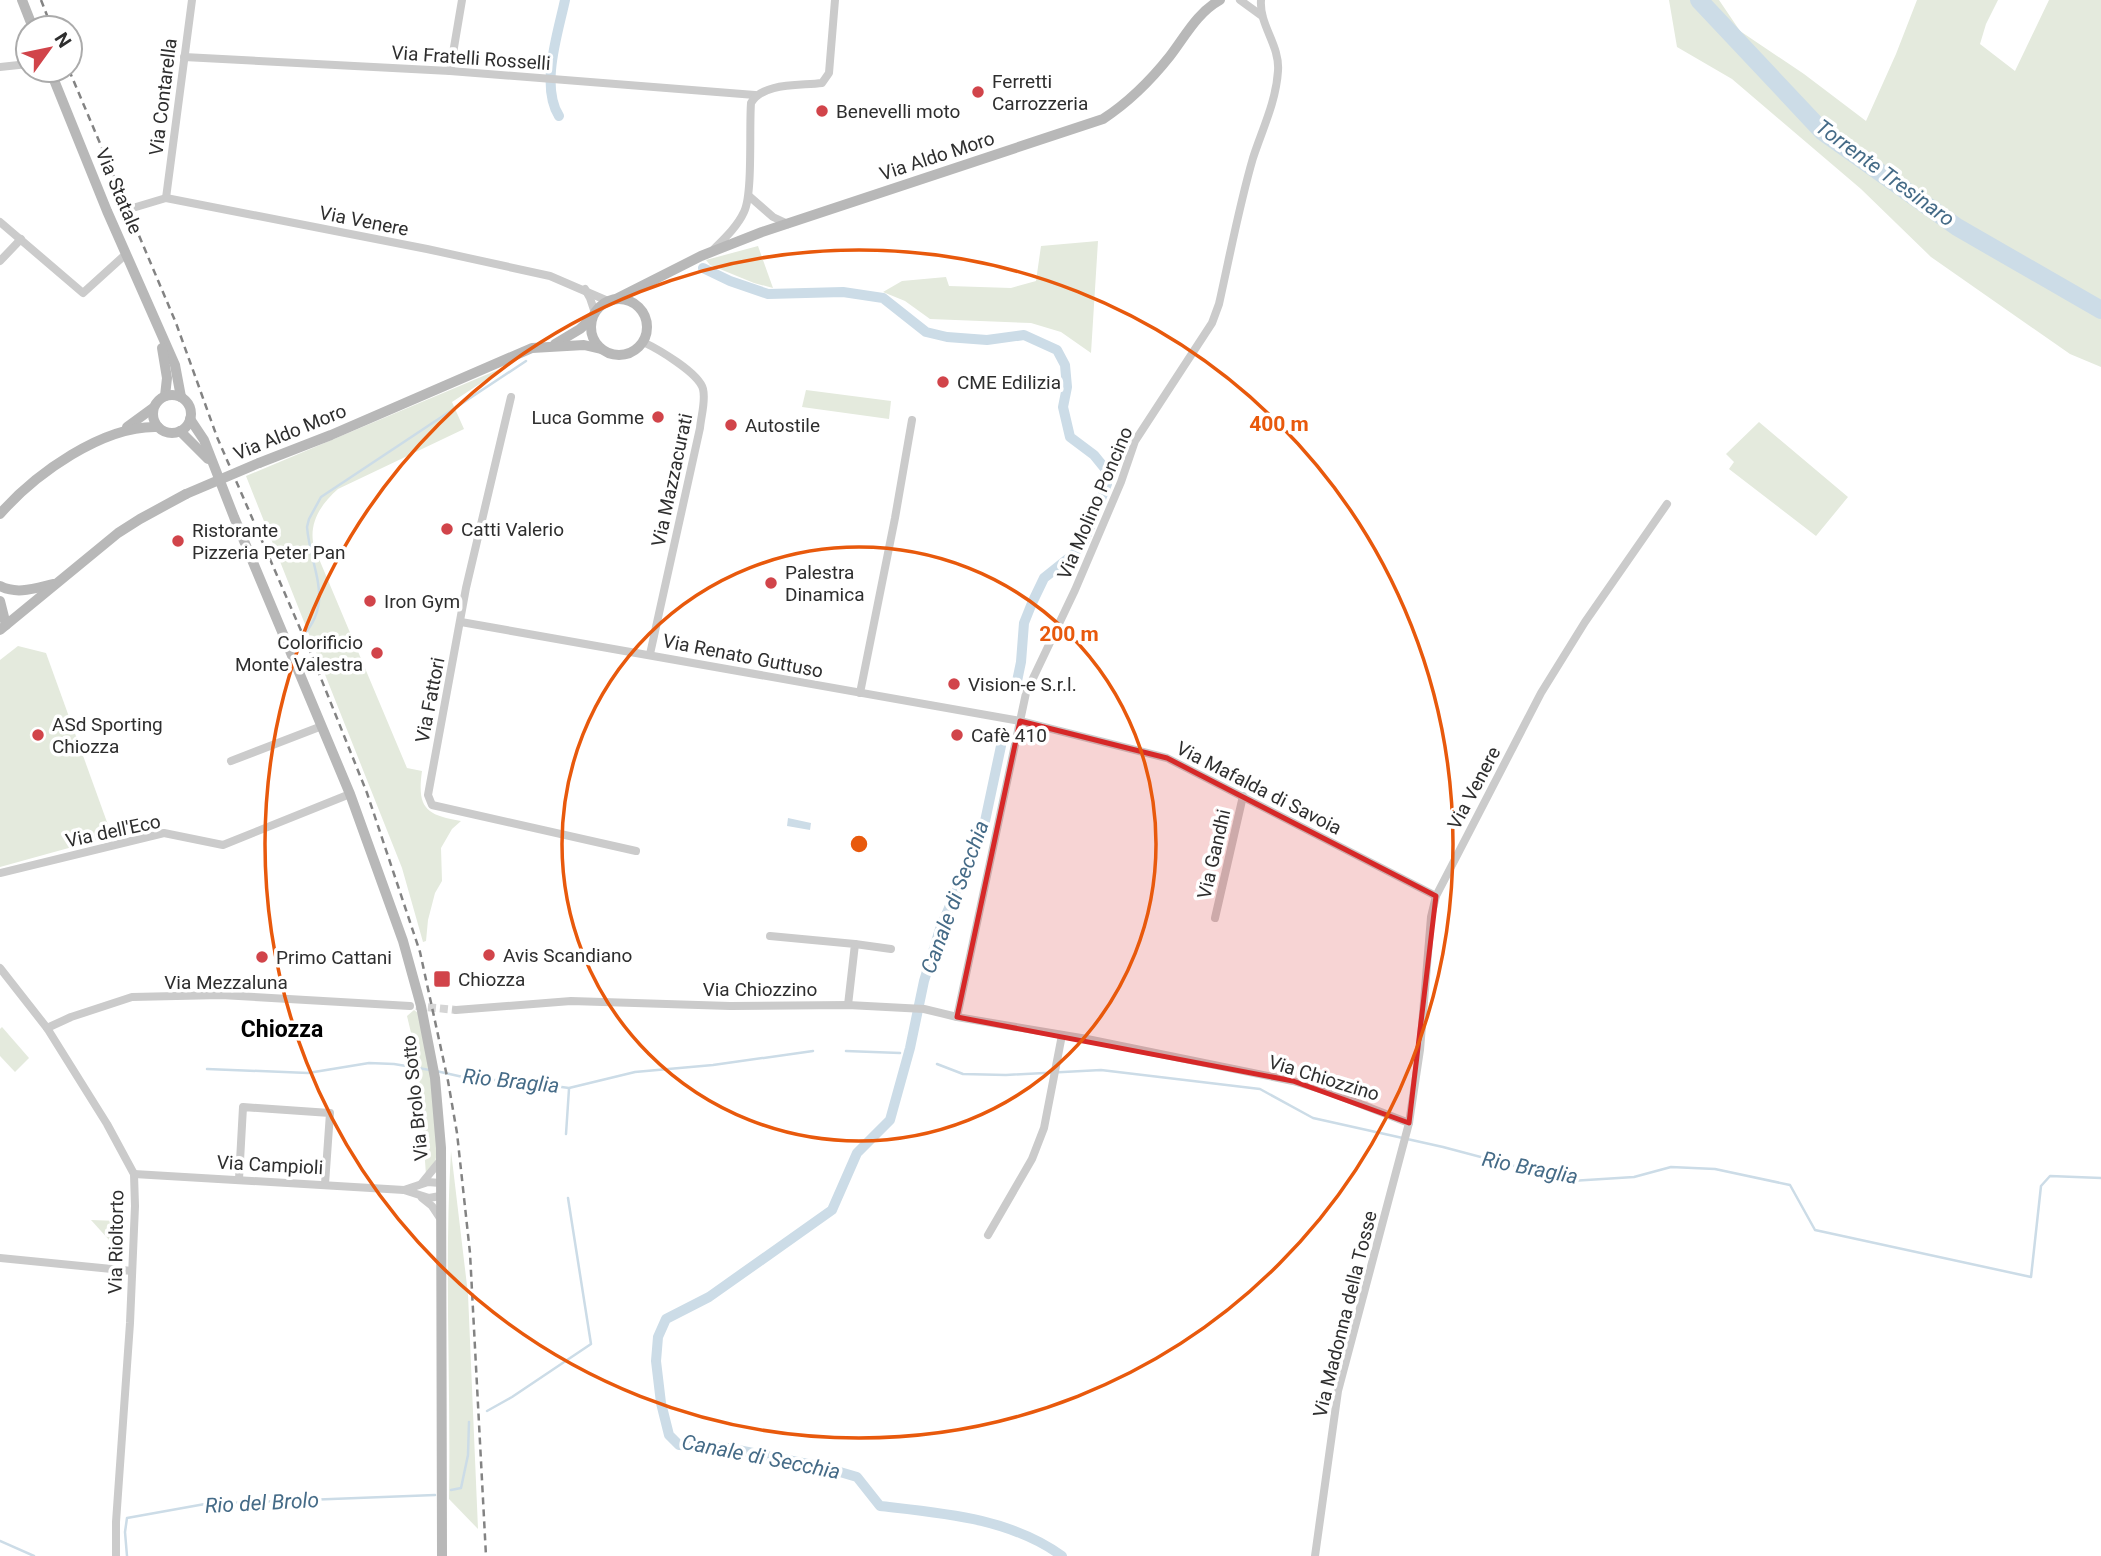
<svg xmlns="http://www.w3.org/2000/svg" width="2101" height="1556" font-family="Roboto,sans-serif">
  <rect width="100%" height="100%" fill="#fff"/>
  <g fill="#e4eadd">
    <polygon points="1669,0 1719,0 1740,31 1804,74 1866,121 1896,54 1917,0 1998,0 1986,24 1980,44 2015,71 2049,0 2101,0 2101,367 2070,354 1931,257 1861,189 1732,79 1677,47"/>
    <polygon points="1098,241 1091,353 1061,332 1031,323 930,319 905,301 883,292 902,281 946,277 949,286 1011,288 1036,281 1041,246"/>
    <polygon points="758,246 773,288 754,283 710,265 706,260"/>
    <path d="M507,366l-55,36 12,27 -126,60c-17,15 -30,34 -24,58l93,221 15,3c-5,36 3,44 39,50l-9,8 -11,19 1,33 -7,12 -7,27 -2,21 -3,1 -21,-74 -156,-392z"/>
    <polygon points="806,390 891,401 889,419 802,407"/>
    <polygon points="1759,422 1848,497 1816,536 1729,469 1734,462 1726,454"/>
    <polygon points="18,646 46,653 112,836 0,867 0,660"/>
    <polygon points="414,1010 418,1013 431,1077 437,1150 435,1164 426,1175 418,1062 407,1016"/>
    <polygon points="2,1027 29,1058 15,1072 0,1056 0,1029"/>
    <path d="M451,1151l17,143 10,235 -29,-30c2,-116 -5,-233 2,-348z"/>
    <polygon points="91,1220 119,1221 119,1251"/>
  </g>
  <polygon fill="#ccdce7" points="788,818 811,823 810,830 787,826"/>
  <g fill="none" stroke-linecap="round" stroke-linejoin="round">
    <g stroke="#ccdce7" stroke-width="2.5">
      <path d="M298,641c39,-38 13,-68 9,-114l2,-8 12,-22 205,-136"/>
      <polyline points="846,1051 900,1053"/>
      <polyline points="937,1064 963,1074 1006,1075 1101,1070 1260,1089 1313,1118 1443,1147 1571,1181 1634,1177 1671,1167 1715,1169 1790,1185 1815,1230 2031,1277 2041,1186 2050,1176 2101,1178"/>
      <polyline points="207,1069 308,1073 369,1063 394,1064 430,1070"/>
      <polyline points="436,1071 472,1079 517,1081 569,1088 635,1072 713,1065 813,1051"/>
      <polyline points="566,1134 569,1089"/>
      <polyline points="487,1411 512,1397 591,1344 568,1198"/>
      <polyline points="451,1490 461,1488 468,1455 469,1422"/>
      <polyline points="0,1541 34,1556"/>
      <polyline points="127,1556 125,1532 127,1518 205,1504 435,1495"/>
    </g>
    <g stroke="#ccdce7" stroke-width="10">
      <path d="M559,116c-19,-30 -1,-83 6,-116"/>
      <polyline points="703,268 730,281 768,294 843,292 883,298 926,332 947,337 987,340 1024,335 1057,350 1065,365 1067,387 1063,407 1070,437 1094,455 1107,471 1107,484 1085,539 1074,554 1044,578 1032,603 1024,623 1021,662 1016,686"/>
      <path d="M1001,746l-17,80 -44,103 -16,52 -14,67 -20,72 -33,33 -25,57 -123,87 -43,22 -8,18 -2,24 5,42 8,32 10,10 49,3 95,19 34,10 23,29c62,7 130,12 182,50"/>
    </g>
    <polyline stroke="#ccdce7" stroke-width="18" points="1699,0 1823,132 1957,227 2101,310"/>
    <polyline stroke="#d5d5d5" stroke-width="8" stroke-dasharray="8 4" stroke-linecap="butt" points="416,1006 456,1010"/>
    <g stroke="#cbcbcb" stroke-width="8">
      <polyline points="1240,0 1262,16"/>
      <polyline points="184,57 450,71 755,95"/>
      <polyline points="0,67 28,64"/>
      <polyline points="450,71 462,0"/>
      <polyline points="749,196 773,217 788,224"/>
      <polyline points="166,198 192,0"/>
      <polyline points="136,207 166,198 427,249 550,276 608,301"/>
      <polyline points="0,222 83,293 126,254"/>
      <path d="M713,250c11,-11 24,-23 31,-38 9,-18 5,-84 7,-109 12,-21 49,-17 71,-20l7,-10 6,-73"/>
      <polyline points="0,261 21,239"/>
      <polyline points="585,289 590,298 595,313"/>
      <path d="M643,342c15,7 56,31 60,47 3,12 -2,27 -3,39l-50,226"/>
      <polyline points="511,397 466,588 428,795 432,805 636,851"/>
      <polyline points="461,622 1020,721 1167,758 1436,896"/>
      <polyline points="860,693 895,518 912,420"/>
      <polyline points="231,761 322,726"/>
      <polyline points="0,873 164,833 223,845 350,794"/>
      <polyline points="1215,918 1243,796"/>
      <polyline points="770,936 855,944 848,1005"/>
      <polyline points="855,944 891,949"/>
      <polyline points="0,968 47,1028 107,1124 134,1174 135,1206 130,1323 116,1522 116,1556"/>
      <polyline points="456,1010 571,1001 730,1006 848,1005 924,1009 957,1017 1087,1039 1293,1081 1327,1091 1409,1123"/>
      <path d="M957,1017l69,-324 49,-103 46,-108 14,-41 77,-118 7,-19c11,-49 20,-98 34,-146 9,-28 23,-56 25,-87 2,-26 -19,-46 -17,-71"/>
      <polyline points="47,1028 71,1017 132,997 221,995 410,1006"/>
      <polyline points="134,1174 404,1190"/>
      <polyline points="239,1179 243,1107 330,1113 325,1184"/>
      <polyline points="422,1183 440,1161"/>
      <polyline points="440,1196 429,1198 404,1190 428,1182 440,1183"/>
      <polyline points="422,1198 432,1206 440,1218"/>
      <polyline points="988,1235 1032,1159 1044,1128 1062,1035"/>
      <polyline points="0,1258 132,1271"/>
      <polyline points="1315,1556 1338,1391 1409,1123 1420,1050 1431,917 1436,896 1541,693 1585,622 1667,504"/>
    </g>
    <g stroke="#b8b8b8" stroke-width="10">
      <polyline points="22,0 33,28"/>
      <polyline points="50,70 107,211 175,365 181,397"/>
      <path d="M616,299l85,-43 61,-24 341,-113c26,-17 48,-39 67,-63 16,-21 27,-43 50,-56"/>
      <circle cx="619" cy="327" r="28"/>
      <polyline points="555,344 580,329 592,318"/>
      <polyline points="162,348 167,378 165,396"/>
      <circle cx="172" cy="414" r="19"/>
      <polyline points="190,419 204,440 234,517 350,794 403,941 421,1006 435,1078 441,1148 442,1556"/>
      <polyline points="127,427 153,408"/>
      <polyline points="180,431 208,459"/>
      <polyline points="259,463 331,435 532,348 584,345 601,349"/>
      <path d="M0,514c35,-40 103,-89 158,-87"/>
      <path d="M0,586c17,9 36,2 54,-2"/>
      <polyline points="0,601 6,625"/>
      <polyline points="0,630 118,533 140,519 186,494"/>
    </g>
    <g stroke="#838383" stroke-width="2.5" stroke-dasharray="7 5" stroke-linecap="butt">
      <polyline points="41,0 52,28"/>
      <polyline points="69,70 176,323 217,437 312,656 367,793 420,952 448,1081 457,1133 470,1253 486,1556"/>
    </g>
    <polyline stroke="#b8b8b8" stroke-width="10" points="186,494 259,463"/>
  </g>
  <path fill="#d62828" fill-opacity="0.2" stroke="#d62828" stroke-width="5" stroke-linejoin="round" d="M1020,721l147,37 269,138 -27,227 -116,-42 -336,-64z"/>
  <g fill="none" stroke="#e8590c" stroke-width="3.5">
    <circle cx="859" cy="844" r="297"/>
    <circle cx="859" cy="844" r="594"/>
  </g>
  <g fill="#d1444a" stroke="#fff" stroke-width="2.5">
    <circle cx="978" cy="92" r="7"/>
    <circle cx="822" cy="111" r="7"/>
    <circle cx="943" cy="382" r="7"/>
    <circle cx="658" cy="417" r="7"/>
    <circle cx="731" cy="425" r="7"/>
    <circle cx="447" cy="529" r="7"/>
    <circle cx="178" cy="541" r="7"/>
    <circle cx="771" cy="583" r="7"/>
    <circle cx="370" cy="601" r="7"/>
    <circle cx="377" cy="653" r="7"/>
    <circle cx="954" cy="684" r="7"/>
    <circle cx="38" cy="735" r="7"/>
    <circle cx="957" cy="735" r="7"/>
    <circle cx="489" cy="955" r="7"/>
    <circle cx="262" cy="957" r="7"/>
    <rect x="433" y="970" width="18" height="18" rx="3.5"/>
  </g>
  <g text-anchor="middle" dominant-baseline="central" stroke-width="7" stroke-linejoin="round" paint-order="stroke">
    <g font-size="19" fill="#2e2e2e" stroke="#fff">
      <text transform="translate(471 58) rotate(4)">Via Fratelli Rosselli</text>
      <text transform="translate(163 97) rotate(-83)">Via Contarella</text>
      <text transform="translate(937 156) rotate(-18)">Via Aldo Moro</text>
      <text transform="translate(119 191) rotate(67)">Via Statale</text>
      <text transform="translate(364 221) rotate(11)">Via Venere</text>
      <text transform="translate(290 432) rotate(-22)">Via Aldo Moro</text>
      <text transform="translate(672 480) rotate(-78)">Via Mazzacurati</text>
      <text transform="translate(1095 503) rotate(-67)">Via Molino Poncino</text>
      <text transform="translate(743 656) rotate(11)">Via Renato Guttuso</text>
      <text transform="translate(430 700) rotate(-79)">Via Fattori</text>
      <text transform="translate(1259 788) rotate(27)">Via Mafalda di Savoia</text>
      <text transform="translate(1474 788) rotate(-62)">Via Venere</text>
      <text transform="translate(113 831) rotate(-12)">Via dell'Eco</text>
      <text transform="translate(1214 854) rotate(-77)">Via Gandhi</text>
      <text x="226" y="982">Via Mezzaluna</text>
      <text x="760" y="989">Via Chiozzino</text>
      <text transform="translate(1324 1078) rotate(17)">Via Chiozzino</text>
      <text transform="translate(415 1098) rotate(-96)">Via Brolo Sotto</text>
      <text transform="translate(270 1165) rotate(3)">Via Campioli</text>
      <text transform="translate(116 1242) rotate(-89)">Via Rioltorto</text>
      <text transform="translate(1345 1314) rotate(-76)">Via Madonna della Tosse</text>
    </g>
    <g font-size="19" fill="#2e2e2e" stroke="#fff" text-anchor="start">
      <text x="992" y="81">Ferretti<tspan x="992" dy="22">Carrozzeria</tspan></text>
      <text x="836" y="111">Benevelli moto</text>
      <text x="957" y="382">CME Edilizia</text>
      <text x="644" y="417" text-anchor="end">Luca Gomme</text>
      <text x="745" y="425">Autostile</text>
      <text x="461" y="529">Catti Valerio</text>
      <text x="192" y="530">Ristorante<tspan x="192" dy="22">Pizzeria Peter Pan</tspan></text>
      <text x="785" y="572">Palestra<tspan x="785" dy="22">Dinamica</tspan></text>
      <text x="384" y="601">Iron Gym</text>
      <text x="363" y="642" text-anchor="end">Colorificio<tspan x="363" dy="22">Monte Valestra</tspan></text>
      <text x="968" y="684">Vision-e S.r.l.</text>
      <text x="52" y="724">ASd Sporting<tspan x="52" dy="22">Chiozza</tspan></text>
      <text x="971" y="735">Cafè 410</text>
      <text x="503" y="955">Avis Scandiano</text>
      <text x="276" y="957">Primo Cattani</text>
      <text x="458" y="979">Chiozza</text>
    </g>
    <g font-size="21" font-style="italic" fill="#456b87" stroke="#fff">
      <text transform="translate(1885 173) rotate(36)">Torrente Tresinaro</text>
      <text transform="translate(955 897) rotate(-70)">Canale di Secchia</text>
      <text transform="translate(511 1081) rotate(6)">Rio Braglia</text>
      <text transform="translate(1530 1168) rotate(11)">Rio Braglia</text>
      <text transform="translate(761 1457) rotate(11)">Canale di Secchia</text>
      <text transform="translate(262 1503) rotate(-3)">Rio del Brolo</text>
    </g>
    <g font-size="23" font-weight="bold" fill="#000" stroke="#fff">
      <text x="282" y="1029">Chiozza</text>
    </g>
  </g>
  <circle cx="859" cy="844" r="10" fill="#e8590c" stroke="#fff" stroke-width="3.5"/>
  <g font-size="21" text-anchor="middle" font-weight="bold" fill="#e8590c" stroke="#fff" stroke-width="7" stroke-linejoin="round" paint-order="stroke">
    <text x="1279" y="431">400 m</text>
    <text x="1069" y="641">200 m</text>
  </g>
  <g transform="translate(49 49) rotate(57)"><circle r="33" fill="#ffffff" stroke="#ababab" stroke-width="2"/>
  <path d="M0-5L12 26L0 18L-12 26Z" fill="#d1444a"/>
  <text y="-10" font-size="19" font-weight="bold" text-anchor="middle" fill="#2e2e2e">N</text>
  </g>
</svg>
